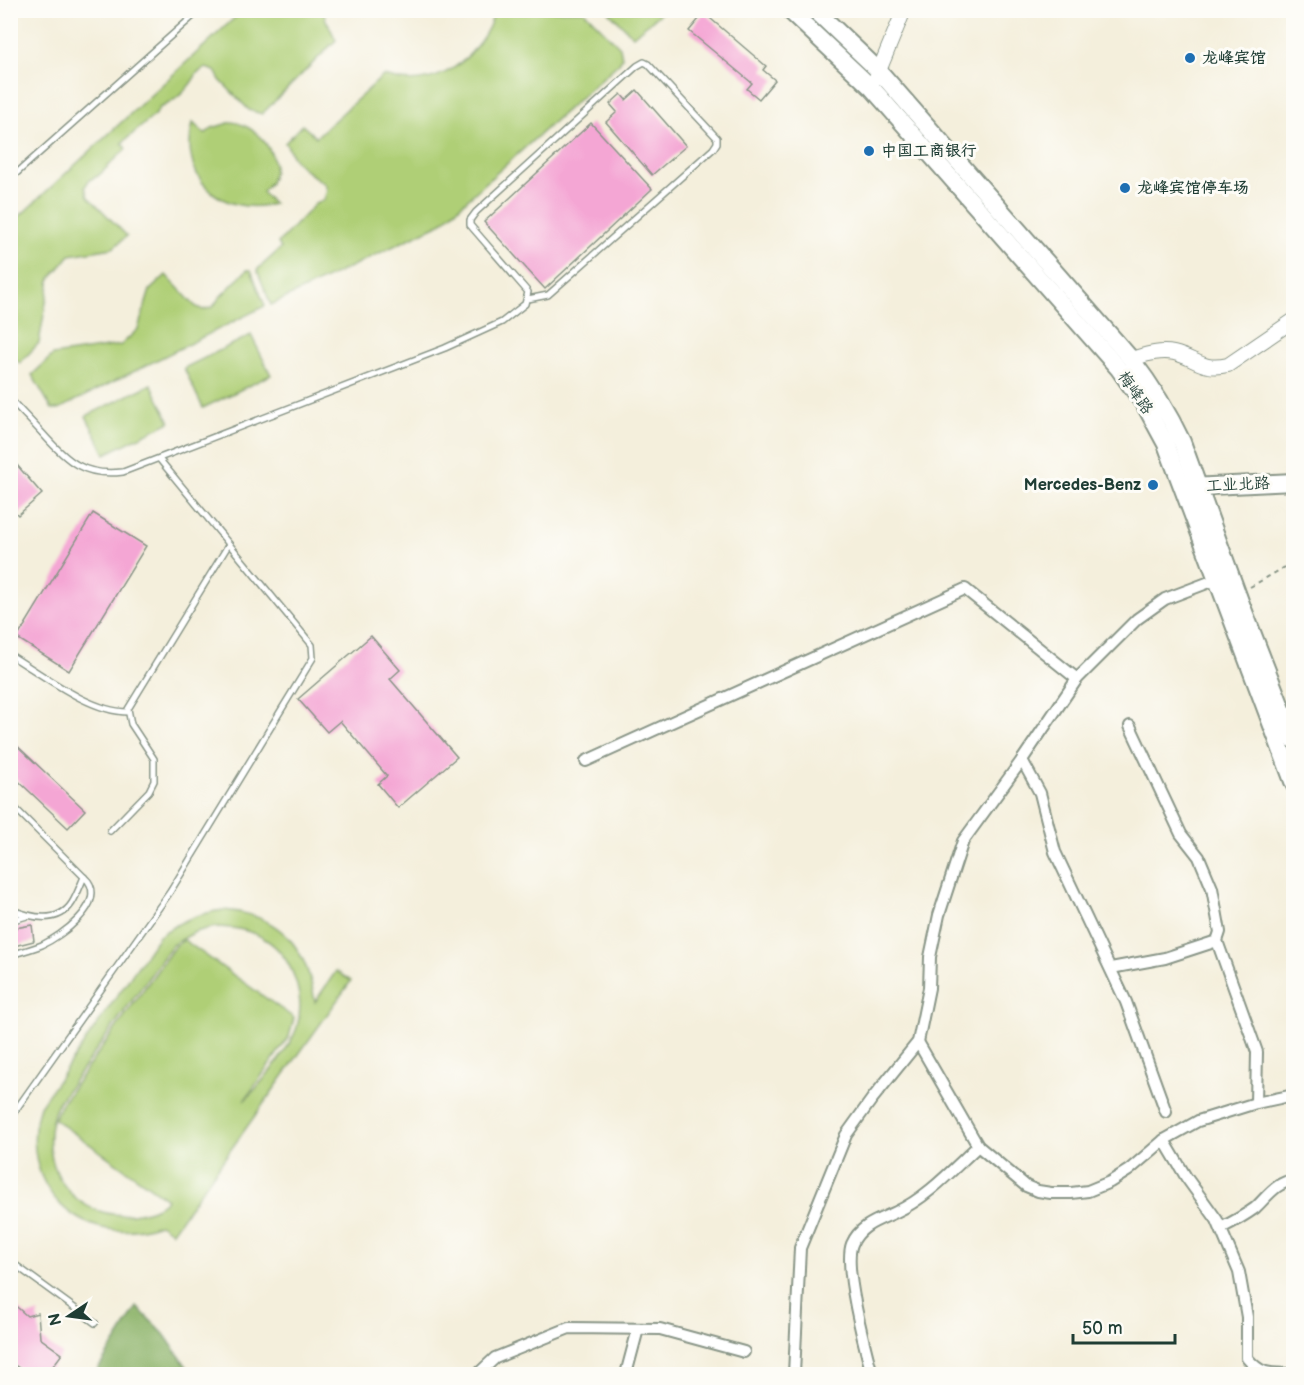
<svg xmlns="http://www.w3.org/2000/svg" width="1304" height="1385" font-family="'Balsamiq Sans','LXGW WenKai TC',sans-serif">
  <rect width="100%" height="100%" fill="#fdfcf7"/>
  <filter id="ink" filterUnits="userSpaceOnUse"><feTurbulence type="fractalNoise" baseFrequency=".0167" numOctaves="2"/><feDisplacementMap in="SourceGraphic" scale="12" xChannelSelector="R" yChannelSelector="G"/><feConvolveMatrix kernelMatrix="1 2 1 2 8 2 1 2 1" color-interpolation-filters="sRGB"/></filter>
  <filter id="wash" filterUnits="userSpaceOnUse"><feTurbulence type="fractalNoise" baseFrequency=".008" numOctaves="4" result="noise"/><feDisplacementMap in="SourceGraphic" scale="24" xChannelSelector="R" yChannelSelector="G"/><feGaussianBlur stdDeviation="1.35" result="paint"/><feColorMatrix in="noise" values="0 0 0 0 0 0 0 0 0 0 0 0 0 0 0 0 0 1.4 0 .05"/><feComposite in="paint" operator="in"/></filter>
  <g filter="url(#wash)">
    <rect width="100%" height="100%" fill="#f4efdc"/>
    <g fill="#afcf76" stroke="#678655" stroke-width="1.5" fill-rule="evenodd">
      <path d="M242,11h81l3,9 10,20 -74,74 -13,-4 -29,-30 -5,-9 -9,-3 -9,5c-7,15 -22,29 -38,35l-3,6 -34,29 4,6 -28,27 -9,4 -4,7 3,9 39,40 -14,12 -43,7 -20,24 -11,64 -19,20 -9,-7v-132z"/>
      <path d="M494,11h90l36,36 2,11 -3,5 -179,161 -169,81 -14,-35 24,-22 -3,-5 37,-39 9,-4 3,-10 -2,-6c-11,-8 -27,-17 -33,-29 -3,-5 -3,-8 -7,-12l17,-18 14,12 67,-61c6,1 12,3 18,4 31,4 60,-11 77,-36 8,-10 14,-21 16,-33z"/>
      <polygon points="608,11 663,11 633,36"/>
      <path d="M232,122c32,4 58,47 30,70l12,12c-53,13 -96,-27 -81,-81l12,11 7,-6z"/>
      <polygon points="247,270 251,270 265,306 59,409 52,409 32,375 53,355 121,345 138,329 150,290 166,275 195,306 203,310 213,307 219,298"/>
      <polygon points="251,335 271,375 203,408 184,368"/>
      <polygon points="151,384 170,422 105,454 86,416"/>
      <path d="M224,910c58,5 83,38 91,92l21,-31 15,10 -179,251 -12,-8c-78,28 -146,-39 -120,-118l119,-170c21,-15 40,-23 65,-26zM214,927c18,0 34,2 49,11 29,16 43,58 34,89 -7,22 -37,58 -53,74l45,-64 5,-19 -110,-78 -10,7 -114,159 -6,13 113,80c-6,8 -14,11 -24,13 -67,17 -113,-49 -85,-109l114,-158 23,-13z"/>
    </g>
    <polygon fill="#8bb267" stroke="#55784e" stroke-width="1.5" points="137,1307 164,1334 192,1374 95,1374"/>
    <g id="blocks">
      <g fill="#f4a6d4">
        <polygon points="704,13 766,66 763,70 775,80 759,99 747,89 752,83 689,31"/>
        <polygon points="637,90 686,146 652,175 606,122 617,112 610,104 621,94 626,100"/>
        <polygon points="591,123 652,189 545,289 484,222"/>
        <polygon points="10,457 42,494 18,515 10,507"/>
        <polygon points="93,513 146,546 69,671 17,638"/>
        <polygon points="371,636 400,670 390,679 457,757 398,808 378,784 387,776 340,721 327,732 298,699"/>
        <polygon points="10,739 85,810 68,828 10,773"/>
        <polygon points="32,925 34,941 10,947 10,929"/>
        <polygon points="10,1301 27,1316 38,1313 40,1338 62,1354 47,1374 28,1374 10,1362"/>
      </g>
    </g>
  </g>
  <g filter="url(#ink)">
    <use href="#blocks" fill-opacity="0" stroke="#8a9688" stroke-width="1.5"/>
    <g fill="none" stroke-linecap="round" stroke-linejoin="round">
      <g stroke="#8a9688" stroke-width="8">
        <g id="service">
          <polyline points="10,179 200,10"/>
          <path d="M10,399c11,12 22,23 33,35 24,27 41,43 80,38l322,-124 57,-26 23,-18 3,-12 -58,-67v-5l6,-8 161,-146 7,-4 4,2 69,74v5l-4,6 -165,146 -20,4"/>
          <path d="M10,655c33,20 80,57 118,57"/>
          <path d="M10,803l78,78c17,24 -27,55 -46,64 -10,4 -21,7 -32,10"/>
          <polyline points="110,831 149,791 154,781 154,759 131,724 128,709 229,544"/>
          <path d="M10,909c19,8 48,16 62,-6 5,-8 8,-17 12,-26"/>
          <polyline points="10,921 27,916"/>
          <polyline points="10,1118 170,892 313,658 312,645 160,460"/>
          <polyline points="10,1261 95,1323"/>
        </g>
      </g>
      <g stroke="#8a9688" stroke-width="14">
        <g id="minor">
          <polyline points="1130,726 1181,834 1199,857 1212,888 1220,932 1217,941 1257,1052 1256,1103"/>
          <polyline points="1022,760 1040,793 1055,852 1126,1002 1166,1112"/>
          <polyline points="586,761 965,589 1077,679"/>
          <polyline points="1111,968 1165,958 1217,941"/>
          <polyline points="918,1042 978,1146 1026,1186 1038,1191 1051,1193 1071,1193 1088,1191 1110,1182 1129,1170 1164,1140 1198,1121 1256,1103 1294,1095"/>
          <path d="M1164,1140l22,37 31,43 22,52 8,45v41c16,19 25,15 47,16"/>
          <path d="M1221,1228c12,-6 23,-12 34,-20 12,-11 21,-26 39,-28"/>
          <polyline points="478,1374 495,1358 569,1328 660,1329 744,1352"/>
          <polyline points="626,1374 638,1329"/>
          <polyline points="794,1374 800,1248 846,1135 872,1099 918,1042 929,988 930,957 939,915 963,841 1022,760 1077,679 1137,619 1165,599 1215,580"/>
          <path d="M872,1374c-7,-26 -29,-108 -20,-130 8,-19 27,-24 44,-32 31,-14 57,-43 82,-66"/>
        </g>
      </g>
      <g stroke="#8a9688" stroke-width="16">
        <g id="tertiary">
          <polyline points="876,78 904,10"/>
          <path d="M1131,359c14,-4 28,-9 43,-6 22,5 27,18 54,12l66,-45"/>
        </g>
      </g>
      <g stroke="#8a9688" stroke-width="20">
        <g id="secondary">
          <polyline points="789,10 872,88 1119,369 1146,407 1166,444 1294,784"/>
          <path d="M815,10l64,61 252,288c20,26 37,53 51,83l59,162 53,136"/>
          <polyline points="1190,487 1294,482"/>
        </g>
      </g>
      <polyline stroke="#8a9688" stroke-width="2" stroke-dasharray="4.5 4.5" stroke-linecap="butt" points="1250,587 1294,562"/>
      <use href="#service" stroke="#fff" stroke-width="5"/>
      <use href="#minor" stroke="#fff" stroke-width="10"/>
      <use href="#tertiary" stroke="#fff" stroke-width="14"/>
      <use href="#secondary" stroke="#fff" stroke-width="16"/>
    </g>
  </g>
  <g fill="#1f6fb2" stroke="#fdfcf7" stroke-width="2">
    <circle cx="1190" cy="58" r="6"/>
    <circle cx="869" cy="151" r="6"/>
    <circle cx="1125" cy="188" r="6"/>
    <circle cx="1153" cy="485" r="6"/>
  </g>
  <g text-anchor="middle" dominant-baseline="central" stroke-width="6" stroke-linejoin="round" paint-order="stroke">
    <g font-size="16" font-weight="bold" fill="#1f3d34" stroke="#fdfcf7" text-anchor="start">
      <text x="1202" y="58">龙峰宾馆</text>
      <text x="881" y="151">中国工商银行</text>
      <text x="1137" y="188">龙峰宾馆停车场</text>
      <text x="1141" y="485" text-anchor="end">Mercedes-Benz</text>
    </g>
    <g font-size="16" fill="#1f3d34" stroke="#fdfcf7">
      <text transform="translate(1135 393) rotate(55)">梅峰路</text>
      <text transform="translate(1238 485) rotate(-3)">工业北路</text>
    </g>
  </g>
  <rect width="1304" height="1385" fill="none" stroke="#fdfcf7" stroke-width="36"/>
  <g transform="translate(69 1316) rotate(257)" stroke="#fdfcf7" stroke-width="4.5" paint-order="stroke">
  <path d="M0-4.5L10 22L0 15L-10 22Z" fill="#1f3d34"/>
  <text y="-9" font-size="16" font-weight="bold" text-anchor="middle" fill="#1f3d34">N</text>
  </g>
  <path d="M1073 1334v9h102v-9" fill="none" stroke="#1f3d34" stroke-width="3"/>
  <text x="1082" y="1334" font-size="18" fill="#1f3d34" stroke="#fdfcf7" stroke-width="4.5" paint-order="stroke">50 m</text>
</svg>
